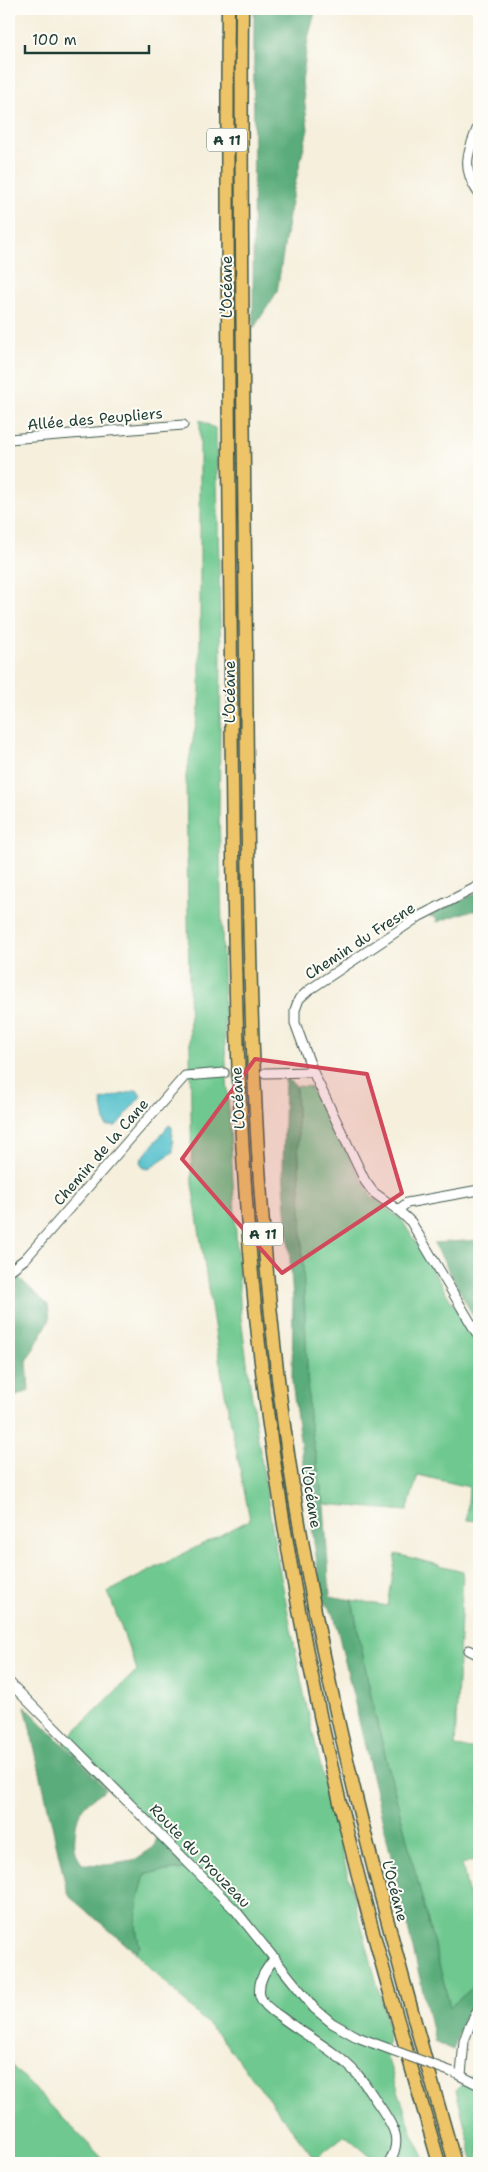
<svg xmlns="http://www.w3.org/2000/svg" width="488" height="2172" font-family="'Shantell Sans',sans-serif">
  <rect width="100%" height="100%" fill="#fdfcf7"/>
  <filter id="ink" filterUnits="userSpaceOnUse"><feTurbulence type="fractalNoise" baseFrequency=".02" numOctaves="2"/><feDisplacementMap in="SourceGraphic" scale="10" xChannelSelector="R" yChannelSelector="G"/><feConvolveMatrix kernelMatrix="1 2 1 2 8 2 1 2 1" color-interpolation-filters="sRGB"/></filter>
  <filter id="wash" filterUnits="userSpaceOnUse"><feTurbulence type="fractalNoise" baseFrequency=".0096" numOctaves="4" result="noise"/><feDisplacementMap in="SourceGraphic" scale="20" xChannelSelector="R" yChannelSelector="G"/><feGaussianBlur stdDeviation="1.12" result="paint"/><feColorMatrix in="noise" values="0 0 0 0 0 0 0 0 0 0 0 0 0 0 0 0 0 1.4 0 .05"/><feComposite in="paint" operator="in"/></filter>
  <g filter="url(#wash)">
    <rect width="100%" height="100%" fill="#f5efdc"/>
    <g fill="#6ec88f" stroke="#468262">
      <path d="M200,420l16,9 5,229 -2,154 6,233 16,273 14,102 21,132 28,142 29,125 55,206 -1,32 26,78 14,28h-49l-33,-28 -30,24 -93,-120 -87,-87 5,-5c-8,-23 -2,-52 6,-74l39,-4c-39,-44 -82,-84 -122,-126l74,-73 -29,-78 142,-72 -27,-137 -31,-199 -6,-408 14,-73z"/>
      <polygon points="296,1086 310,1087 371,1196 402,1220 479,1347 479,1521 467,1520 469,1487 418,1475 407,1511 324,1504 309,1418"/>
      <polygon points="396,1554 463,1571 455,1747 479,1750 479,1859 462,1864 479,1943 479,1982 450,2008 374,1711 352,1600 388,1606"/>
      <polygon points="9,2063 107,2163 9,2163"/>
      <polygon points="476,2070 479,2072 479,2163 474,2163 456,2090"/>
    </g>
    <g fill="#5aac7a" stroke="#3c7457">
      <polygon points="254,9 316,9 308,38 302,82 308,129 291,202 277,292 253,329"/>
      <polygon points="479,892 479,911 469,911 437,922 436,918 429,916"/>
      <polygon points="285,1078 296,1086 309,1418 324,1504 330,1596 352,1600 374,1711 450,2007 479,1982 479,1997 463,2019 453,2050 435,2042 334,1615 322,1599 292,1382 293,1298 283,1170"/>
      <polygon points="479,1240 479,1327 434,1243"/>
      <polygon points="9,1273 16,1275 48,1305 50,1319 27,1361 29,1391 9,1399"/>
      <path d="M25,1706l81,83c-21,15 -29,19 -31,46 -1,14 0,17 7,29l25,1 26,-4 21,-14 3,-10 29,32 -40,4c-8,23 -14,51 -6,74l-5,5 -65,-55 -4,-10z"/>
    </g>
    <g fill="#53c0cc" stroke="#397e80">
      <polygon points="137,1090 141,1096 116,1126 106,1126 101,1100"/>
      <polygon points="169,1125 172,1127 173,1152 148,1169 143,1168 140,1162 142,1158"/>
    </g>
  </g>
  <g filter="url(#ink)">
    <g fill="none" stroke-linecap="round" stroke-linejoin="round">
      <polyline stroke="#cacbba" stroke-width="9" stroke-dasharray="9 4.5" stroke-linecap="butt" points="224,1073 259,1073"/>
      <g stroke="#3f584d" stroke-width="11">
        <g id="minor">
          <path d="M479,124c-11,29 -19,43 0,70"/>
          <polyline points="9,439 183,425"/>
          <polyline points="479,886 420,916 309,990 299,999 295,1010 295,1023 313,1072 365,1181 373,1192 398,1210 407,1203 479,1190"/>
          <polyline points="265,1073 313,1072"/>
          <polyline points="398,1210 411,1222 479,1337"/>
          <polyline points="9,1271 25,1259 185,1076 224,1073"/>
          <polyline points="469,1650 479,1655"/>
          <polyline points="9,1682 236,1911 314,2008 332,2023 355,2036 373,2043"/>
          <path d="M275,1958c-9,11 -18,23 -15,38 3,9 13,16 21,21 25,19 54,33 76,57 9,10 16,23 24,34 14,21 21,32 8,55"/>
          <polyline points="457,2074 479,2085"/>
          <polyline points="461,2075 464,2041 469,2027 479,2008"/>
        </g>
      </g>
      <g stroke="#3f584d" stroke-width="15">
        <g id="highway">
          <path d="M228,9c-2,218 1,437 3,656 2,252 3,503 37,753 18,134 43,266 75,397 28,117 63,233 96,348"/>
          <path d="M242,9c-2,215 2,430 4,645 2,256 3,510 37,764 34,255 101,499 172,745"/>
        </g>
      </g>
      <use href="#minor" stroke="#fff" stroke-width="9"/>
      <use href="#highway" stroke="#eec469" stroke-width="12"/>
      <g stroke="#3f584d" stroke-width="11" stroke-linecap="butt">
        <polyline id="minor-bridge" points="373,2043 452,2072"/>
      </g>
      <use href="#minor-bridge" stroke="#fff" stroke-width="9"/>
    </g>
  </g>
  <path fill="#d1495b" fill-opacity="0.2" stroke="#d1495b" stroke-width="4" stroke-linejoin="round" d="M255,1059l112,15 35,119 -120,80 -100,-114z"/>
  <g text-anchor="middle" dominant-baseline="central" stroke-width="4" stroke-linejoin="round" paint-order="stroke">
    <g fill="#fdfcf7" stroke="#62766e" stroke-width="1">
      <rect x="207" y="128.5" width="40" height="23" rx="4"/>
      <rect x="243" y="1222.5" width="40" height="23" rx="4"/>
    </g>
    <g font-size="14" font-weight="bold" fill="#1f3d34">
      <text x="227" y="140">A 11</text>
      <text x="263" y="1234">A 11</text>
    </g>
    <g font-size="15" fill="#1f3d34" stroke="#fdfcf7">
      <text transform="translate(227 287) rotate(-90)">L’Océane</text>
      <text transform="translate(95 419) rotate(-5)">Allée des Peupliers</text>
      <text transform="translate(230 692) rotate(-90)">L’Océane</text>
      <text transform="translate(360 941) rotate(-33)">Chemin du Fresne</text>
      <text transform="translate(238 1098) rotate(-93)">L’Océane</text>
      <text transform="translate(101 1152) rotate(-49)">Chemin de la Cane</text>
      <text transform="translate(311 1497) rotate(81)">L’Océane</text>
      <text transform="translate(200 1856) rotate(46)">Route du Prouzeau</text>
      <text transform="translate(395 1891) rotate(75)">L’Océane</text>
    </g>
  </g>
  <rect width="488" height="2172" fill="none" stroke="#fdfcf7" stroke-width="30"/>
  <path d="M25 45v8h124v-8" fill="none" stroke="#1f3d34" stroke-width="2.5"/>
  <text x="32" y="45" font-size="15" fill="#1f3d34" stroke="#fdfcf7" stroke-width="4" paint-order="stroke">100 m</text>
</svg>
